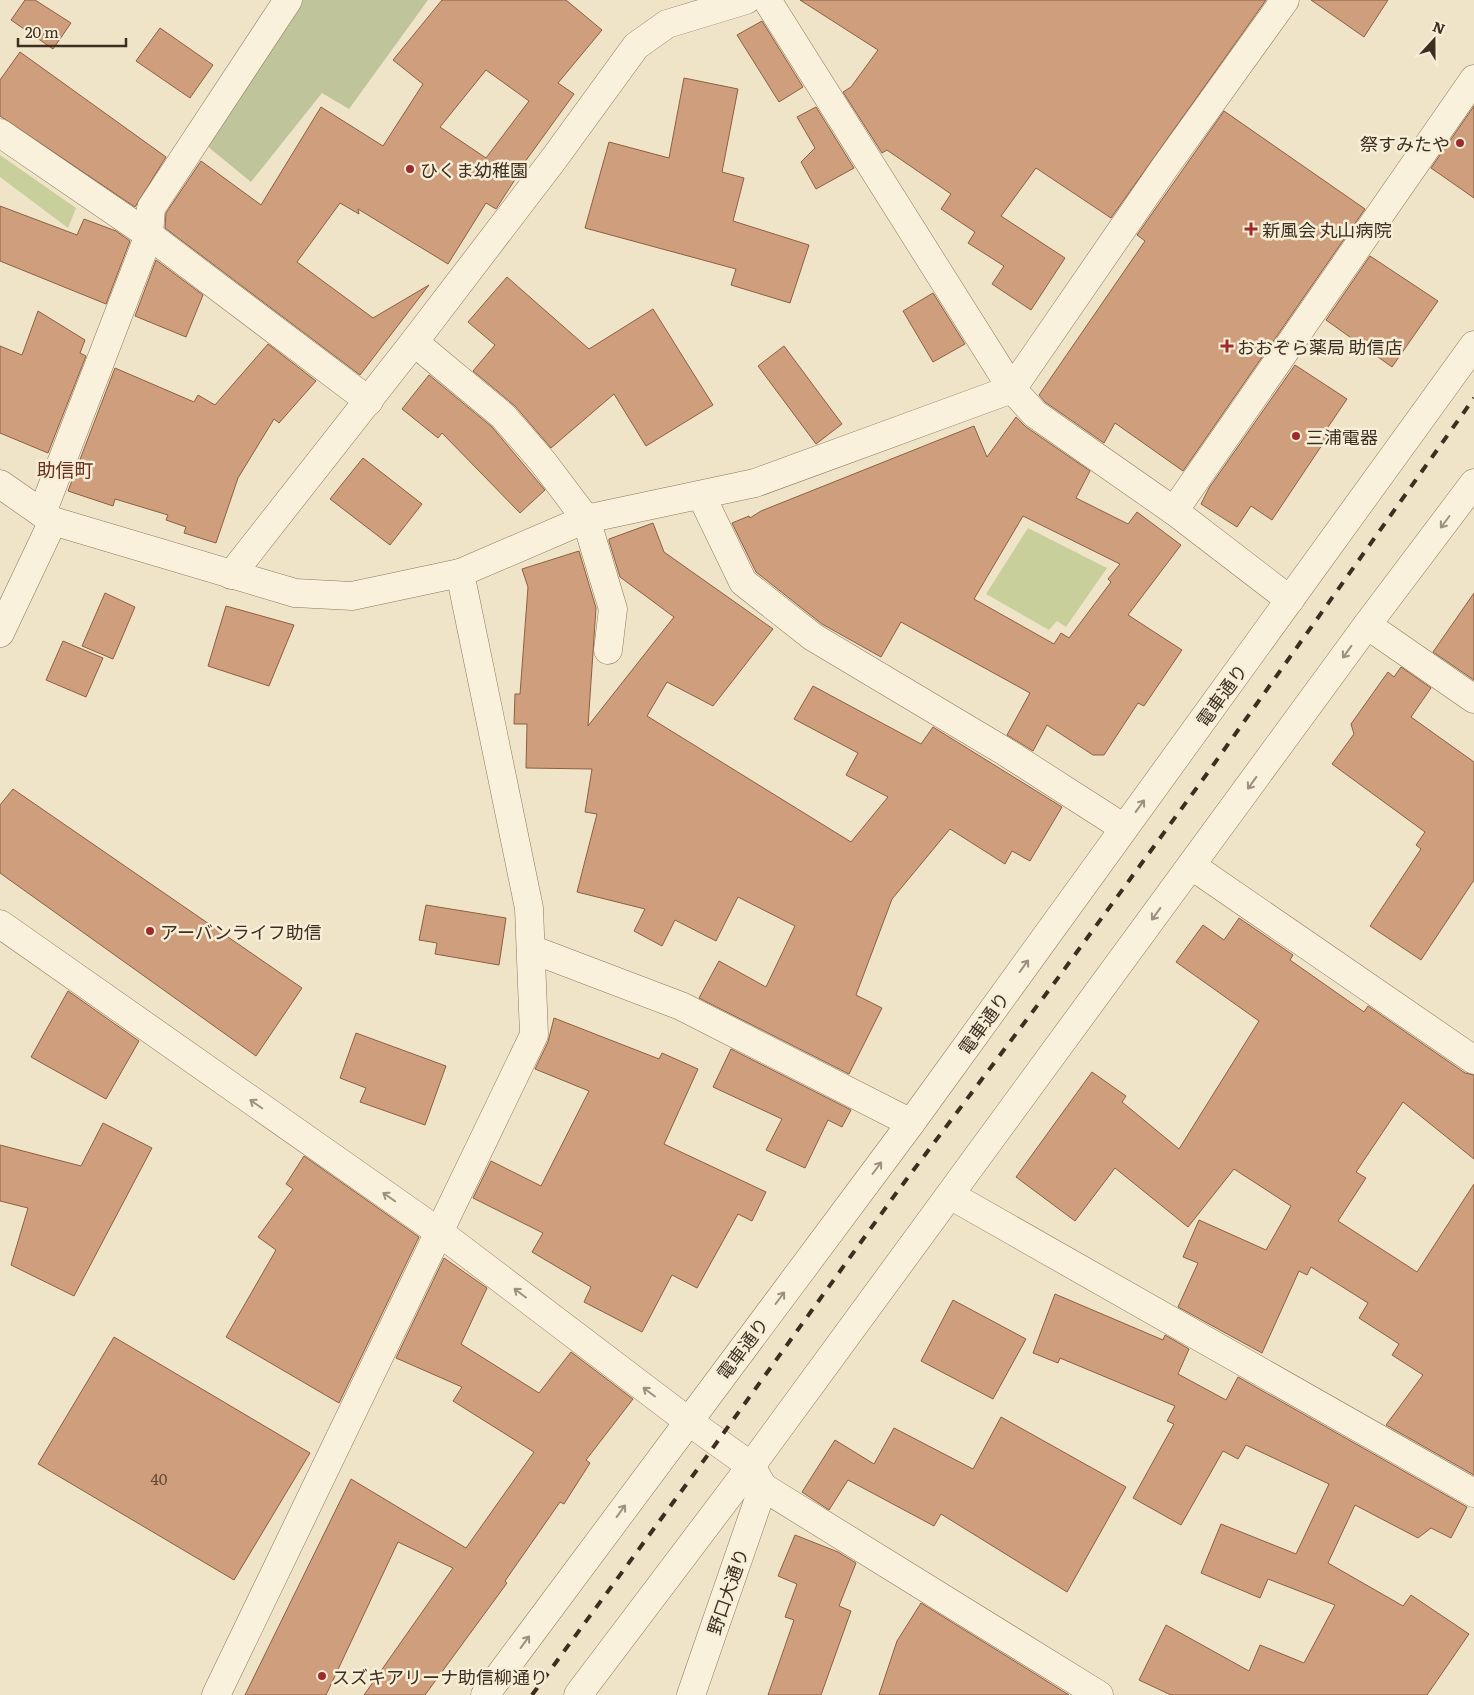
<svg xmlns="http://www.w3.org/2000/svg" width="1474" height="1695" font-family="Literata,'Noto Sans JP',serif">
  <rect width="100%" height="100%" fill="#f0e4c8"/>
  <g fill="#c9cf9b">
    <polygon points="0,155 76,208 68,228 0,177"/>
    <polygon points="1028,528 1107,568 1066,627 1057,621 1049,630 986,594"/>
  </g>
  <polygon fill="#bfc49a" points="303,0 428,0 349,109 322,93 251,182 201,141"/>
  <g fill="#cf9f7d" stroke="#8d5f41" fill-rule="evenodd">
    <polygon points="25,0 35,0 71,23 53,49 11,20"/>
    <path d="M442,0h124l36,30 -44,53 16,11 -60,83 2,1 -20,31 -10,-6 -38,61 -90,-55 1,5 -19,-11 -43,59 76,56 56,-33 -69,90 -195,-147 1,-15 35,-52 60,44 60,-98 62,39 40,-62 -30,-24zM486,70l43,31 -43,57 -46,-31z"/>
    <polygon points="800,0 1266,0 1111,218 1036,168 1001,216 1065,258 1031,310 992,284 1004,266 968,243 975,232 941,209 951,194 887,150 882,153 843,92 851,87 878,50"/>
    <polygon points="1311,0 1388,0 1364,37"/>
    <polygon points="762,21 803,87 779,102 737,35"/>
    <polygon points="160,28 213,65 190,98 136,61"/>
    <polygon points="20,52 166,157 135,207 0,116 0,80"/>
    <polygon points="684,78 738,89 722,172 744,178 733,221 809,245 790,303 731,285 736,269 585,228 609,142 669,158"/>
    <polygon points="1474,106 1474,198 1431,168"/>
    <polygon points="816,107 854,168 816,189 801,162 815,148 797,117"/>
    <polygon points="1224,111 1365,209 1183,471 1115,423 1104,443 1045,402 1039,395 1145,241 1137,235"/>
    <polygon points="0,206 77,235 84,219 116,231 130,241 106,304 0,261"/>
    <polygon points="1370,256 1438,301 1392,367 1326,320"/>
    <polygon points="156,260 203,295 186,337 135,316"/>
    <polygon points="507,277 589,349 653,309 713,405 646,446 614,394 551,448 515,406 473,371 495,345 468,322"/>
    <polygon points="933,293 965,344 933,362 903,311"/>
    <polygon points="38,311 85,340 80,353 86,356 48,453 0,433 0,346 22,355"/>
    <polygon points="268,344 316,381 279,423 274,419 238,478 216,543 184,533 186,527 166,520 168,515 115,499 113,506 68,491 115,368 194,402 198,395 215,405"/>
    <polygon points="784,346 842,424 816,444 758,366"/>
    <polygon points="1295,365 1347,399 1324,433 1328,436 1272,520 1251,506 1237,527 1201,504 1209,488"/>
    <polygon points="429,375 492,427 545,490 520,513 442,433 438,438 402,409"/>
    <path d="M1016,417l10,10 64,44 -14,27 52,26 9,-12 44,33 -53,70 54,35 -38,56 -6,-3 -34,52h-11l-46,-30 -14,26 -26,-16 23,-42 -129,-71 -20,35 -59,-33 -66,-52 -24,-49 17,-7 1,2 11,-7 213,-85 13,31zM1023,516l97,48 -12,15 3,3 -42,56 -8,-5 -7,11 -80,-45z"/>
    <polygon points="363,458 422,504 390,545 330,499"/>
    <polygon points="653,523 664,552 773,629 713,706 667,682 647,716 851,842 888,797 846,775 858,753 794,719 813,686 921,744 933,727 1062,807 1030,861 1012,851 1005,864 950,829 892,899 856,995 882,1008 849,1074 699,998 719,961 766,987 795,926 738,897 716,941 675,920 662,946 634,931 645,909 577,892 597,814 585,812 592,769 526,768 527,724 514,724 515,694 520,694 528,587 522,569 579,551 596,608 588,726 674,617 620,577 609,541 609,539"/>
    <polygon points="105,593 135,607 113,659 82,646"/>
    <polygon points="1474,593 1474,680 1433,652"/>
    <polygon points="226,606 294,625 269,686 208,666"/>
    <polygon points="63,641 103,658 86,697 46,680"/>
    <polygon points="1401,667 1431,688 1411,717 1474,762 1474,880 1421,960 1370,926 1421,849 1416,845 1425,832 1332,764 1354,734 1351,724 1388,672 1394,677"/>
    <polygon points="13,789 302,988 256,1056 0,873 0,805"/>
    <polygon points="426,905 506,918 499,965 435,954 437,943 419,940"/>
    <polygon points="1239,918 1293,955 1290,960 1364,1012 1368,1006 1465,1073 1474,1075 1474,1159 1403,1102 1356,1172 1366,1178 1338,1221 1417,1272 1474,1184 1474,1475 1386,1425 1423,1375 1392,1355 1399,1344 1359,1318 1368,1303 1311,1267 1307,1275 1299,1271 1262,1353 1178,1307 1198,1263 1183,1257 1199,1220 1266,1250 1291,1206 1234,1169 1188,1227 1115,1168 1075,1221 1016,1177 1092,1072 1126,1096 1122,1102 1179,1149 1259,1021 1176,962 1203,925 1224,940"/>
    <polygon points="68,991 139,1041 106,1099 31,1057"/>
    <polygon points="554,1018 659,1059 662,1053 698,1069 664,1144 766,1192 752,1221 738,1214 697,1288 672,1275 642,1332 584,1302 591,1287 532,1252 543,1233 473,1198 491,1161 541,1186 589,1091 535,1069 548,1042"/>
    <polygon points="356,1033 446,1066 425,1125 360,1102 366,1088 340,1078"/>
    <polygon points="731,1049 851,1110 842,1127 828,1120 805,1168 766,1150 782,1119 713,1087"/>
    <polygon points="103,1123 152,1148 74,1296 11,1265 28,1208 0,1201 0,1145 81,1166"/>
    <polygon points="304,1156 419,1237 339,1403 226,1337 276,1250 258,1237 293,1189 286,1184"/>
    <polygon points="444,1258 487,1288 461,1344 539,1393 571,1352 633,1399 586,1460 590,1463 564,1504 560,1502 505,1581 507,1583 425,1695 364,1695 453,1568 398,1542 326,1695 245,1695 351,1479 466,1548 534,1452 453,1401 462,1387 396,1358"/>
    <polygon points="1055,1294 1163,1340 1165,1335 1189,1349 1178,1374 1226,1400 1238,1377 1467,1507 1451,1538 1431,1528 1418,1538 1355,1505 1328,1563 1403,1606 1411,1595 1469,1634 1427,1695 1171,1695 1139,1680 1166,1625 1249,1671 1260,1645 1304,1663 1335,1605 1268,1579 1260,1598 1201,1573 1221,1524 1296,1554 1329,1484 1246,1445 1238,1459 1223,1451 1181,1525 1133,1498 1174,1424 1167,1421 1175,1406 1060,1358 1058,1363 1033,1353"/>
    <polygon points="953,1300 1026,1339 993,1399 921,1361"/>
    <polygon points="114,1337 310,1453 234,1580 38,1464"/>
    <polygon points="1001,1417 1126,1487 1067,1592 941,1514 934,1526 848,1480 829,1510 802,1492 835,1440 874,1464 894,1428 973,1469"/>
    <polygon points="795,1535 838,1552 856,1563 839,1606 851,1611 821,1695 768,1695 794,1620 785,1617 797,1584 778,1576"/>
    <polygon points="921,1603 1069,1695 879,1695 897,1641"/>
  </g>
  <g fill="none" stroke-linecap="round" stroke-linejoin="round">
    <g stroke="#8d765c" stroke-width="29">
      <g id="minor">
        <polyline points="767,0 1012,389 1035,414 1174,511 1290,600"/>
        <polyline points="0,133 149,235 369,401"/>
        <polyline points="414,342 503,416 543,462 586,519 613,609 608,650"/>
        <polyline points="0,484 53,521 295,593 352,596 460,573 586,519 755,483 1012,389 1165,167 1285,0"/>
        <polyline points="701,495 743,582 813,637 1004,751 1124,828"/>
        <polyline points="1174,511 1474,79"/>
        <polyline points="42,513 149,235 151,208 288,0"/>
        <polyline points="231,575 414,342 553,160 636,46 667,24 746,0"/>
        <polyline points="1367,625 1474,699"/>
        <polyline points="0,633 53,521"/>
        <polyline points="1192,866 1474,1060"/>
        <polyline points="0,924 439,1232 688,1421 751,1466 763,1487 1099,1695"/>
        <polyline points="531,949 681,1006 911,1123"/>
        <polyline points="950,1195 1474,1493"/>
        <polyline points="216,1695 534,1035 529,908 460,573"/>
        <polyline points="485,1695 911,1123 1474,345"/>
        <polyline points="578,1695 751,1466 1367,625 1474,483"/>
        <polyline points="691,1695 763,1487"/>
      </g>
    </g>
    <use href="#minor" stroke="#faf1dc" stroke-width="28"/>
    <polyline stroke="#3d2e20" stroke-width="4" stroke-dasharray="9 9" stroke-linecap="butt" points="532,1695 702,1463 897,1192 1055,982 1209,771 1474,398"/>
  </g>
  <defs><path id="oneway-shaft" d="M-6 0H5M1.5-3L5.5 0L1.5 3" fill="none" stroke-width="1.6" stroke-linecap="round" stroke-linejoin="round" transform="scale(1.25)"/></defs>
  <g stroke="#9c907e">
    <use href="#oneway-shaft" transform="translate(1445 522) rotate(127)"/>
    <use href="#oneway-shaft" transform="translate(1347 652) rotate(126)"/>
    <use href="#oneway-shaft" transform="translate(1252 783) rotate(126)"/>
    <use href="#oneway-shaft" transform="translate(1140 806) rotate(-54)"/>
    <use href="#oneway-shaft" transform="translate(1156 914) rotate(126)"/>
    <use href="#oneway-shaft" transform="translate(1024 966) rotate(-54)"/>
    <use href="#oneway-shaft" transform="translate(256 1104) rotate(-145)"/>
    <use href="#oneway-shaft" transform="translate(877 1168) rotate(-53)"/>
    <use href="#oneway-shaft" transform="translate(389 1197) rotate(-145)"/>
    <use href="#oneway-shaft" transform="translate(520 1293) rotate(-143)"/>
    <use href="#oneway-shaft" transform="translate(780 1298) rotate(-53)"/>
    <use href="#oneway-shaft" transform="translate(649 1392) rotate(-143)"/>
    <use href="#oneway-shaft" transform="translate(621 1511) rotate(-54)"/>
    <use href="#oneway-shaft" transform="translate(525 1642) rotate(-54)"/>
  </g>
  <g fill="#9e2a2b" stroke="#f7eed8" stroke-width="2">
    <circle cx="1460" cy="143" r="5"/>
    <circle cx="410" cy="169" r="5"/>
    <path d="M1248.5 221.5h5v5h5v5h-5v5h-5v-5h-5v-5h5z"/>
    <path d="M1224.5 338.5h5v5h5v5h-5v5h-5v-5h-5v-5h5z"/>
    <circle cx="1296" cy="436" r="5"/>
    <circle cx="150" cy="931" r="5"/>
    <circle cx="322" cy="1676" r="5"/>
  </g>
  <g text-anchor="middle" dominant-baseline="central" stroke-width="5" stroke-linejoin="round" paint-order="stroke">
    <g font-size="15" fill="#624a37">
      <text x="159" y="1478">40</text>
    </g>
    <g font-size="18" fill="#3d2e20" stroke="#f7eed8" text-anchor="start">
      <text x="1450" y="143" text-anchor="end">祭すみたや</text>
      <text x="420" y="169">ひくま幼稚園</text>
      <text x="1262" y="229">新風会 丸山病院</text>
      <text x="1237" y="346">おおぞら薬局 助信店</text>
      <text x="1306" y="436">三浦電器</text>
      <text x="160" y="931">アーバンライフ助信</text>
      <text x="332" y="1676">スズキアリーナ助信柳通り</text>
    </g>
    <g font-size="18" fill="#3d2e20" stroke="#f7eed8">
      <text transform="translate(1221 695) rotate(-54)">電車通り</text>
      <text transform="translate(983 1023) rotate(-54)">電車通り</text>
      <text transform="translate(742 1348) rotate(-53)">電車通り</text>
      <text transform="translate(727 1591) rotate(-71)">野口大通り</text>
    </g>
    <g font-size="19" fill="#6b2e1e" stroke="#f7eed8">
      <text x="65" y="469">助信町</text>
    </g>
  </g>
  <g transform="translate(1434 40) rotate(21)" stroke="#f7eed8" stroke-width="4" paint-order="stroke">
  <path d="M0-4L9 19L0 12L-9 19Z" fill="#3d2e20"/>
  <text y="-8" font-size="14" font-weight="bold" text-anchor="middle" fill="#3d2e20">N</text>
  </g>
  <path d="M18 38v8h108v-8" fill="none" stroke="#3d2e20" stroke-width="2.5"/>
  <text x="25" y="38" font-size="15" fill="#3d2e20" stroke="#f7eed8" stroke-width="4" paint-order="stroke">20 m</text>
</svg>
